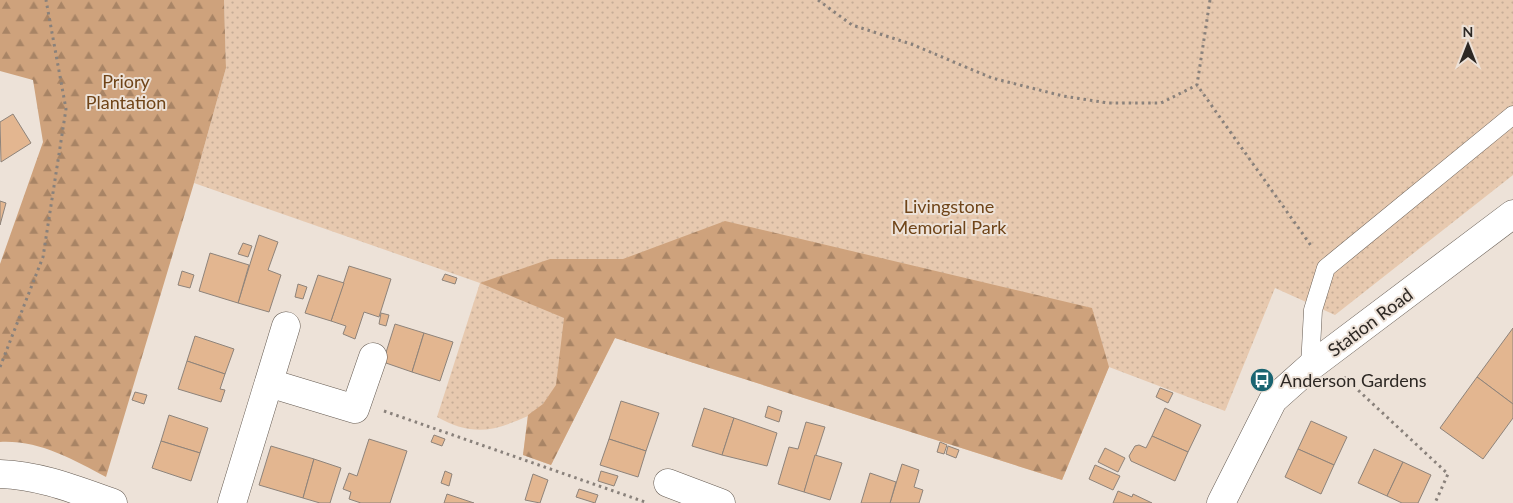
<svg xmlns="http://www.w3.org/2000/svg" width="1513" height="503" font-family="Lato,sans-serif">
  <defs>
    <pattern id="green-dots" width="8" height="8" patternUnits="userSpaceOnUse" patternTransform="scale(1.25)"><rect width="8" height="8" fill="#e7c9af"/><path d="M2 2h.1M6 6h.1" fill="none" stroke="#c6ad96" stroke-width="1.8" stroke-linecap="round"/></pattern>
    <pattern id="forest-firs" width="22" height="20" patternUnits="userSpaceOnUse" patternTransform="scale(1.25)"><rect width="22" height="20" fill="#cea27c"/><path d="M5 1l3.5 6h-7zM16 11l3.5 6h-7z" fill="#a88465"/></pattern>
  </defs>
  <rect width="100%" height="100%" fill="#ede2d8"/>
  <path fill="url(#green-dots)" d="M224,0h1289v175l-178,140 -60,-27 -50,123 -116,-44 -47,113 -447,-142 -64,127 -28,-10 5,-39c-36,16 -56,20 -91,1l43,-134 -286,-100 32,-115z"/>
  <g fill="url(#forest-firs)">
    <path d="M0,0h224l2,68 -32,115 -88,294c-34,-18 -67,-37 -106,-35v-178l43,-122 -10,-62 -33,-9z"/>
    <polygon points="725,221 1092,308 1109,367 1062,480 615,338 551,465 523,455 528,415 543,404 556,385 564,318 480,283 550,259 623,259"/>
  </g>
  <g fill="#e3b690" stroke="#8e837a">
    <polygon points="13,114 31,143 1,162 0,122"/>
    <polygon points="0,201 6,203 0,225"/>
    <polygon points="259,235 278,242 268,270 281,275 269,312 238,303"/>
    <polygon points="243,243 252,246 248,257 238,254"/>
    <polygon points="210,253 249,265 238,303 199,291"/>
    <polygon points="349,266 391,279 379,317 364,312 355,339 343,334 346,326 331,321"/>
    <polygon points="182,271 194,275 190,288 178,285"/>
    <polygon points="445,274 457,278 455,284 442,280"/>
    <polygon points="318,275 344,283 331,321 305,313"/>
    <polygon points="298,284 307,287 303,299 295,297"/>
    <polygon points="381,313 389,315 386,326 379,324"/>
    <polygon points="395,324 424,333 412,372 383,362"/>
    <polygon points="1513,328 1513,404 1477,377"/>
    <polygon points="424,333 453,342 440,381 412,372"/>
    <polygon points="195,336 234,349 225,374 187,361"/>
    <polygon points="187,361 225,374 220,389 225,390 221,402 178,389"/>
    <polygon points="1477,377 1513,404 1513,418 1483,459 1440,428"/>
    <polygon points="1160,388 1173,393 1168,403 1156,397"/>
    <polygon points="135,392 147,395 144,404 132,400"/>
    <polygon points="621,401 659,413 646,451 609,439"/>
    <polygon points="768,406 782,411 779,422 765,417"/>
    <polygon points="704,408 734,418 722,455 692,446"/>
    <polygon points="1165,408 1201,425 1188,452 1152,436"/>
    <polygon points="169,415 208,428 200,453 161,441"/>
    <polygon points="734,418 777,433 767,466 722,455"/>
    <polygon points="1311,421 1347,437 1334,465 1298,449"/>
    <polygon points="806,422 825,427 804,492 778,484 789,447 798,449"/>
    <polygon points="434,435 445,439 442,446 431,442"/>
    <polygon points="1152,436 1188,452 1175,481 1131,461 1129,456 1135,446 1139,445 1146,448"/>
    <polygon points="369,439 407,451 390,503 361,503 349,499 351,492 343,489 349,473 357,476"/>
    <polygon points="609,439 646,451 638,477 600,465"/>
    <polygon points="161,441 200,453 191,481 152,468"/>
    <polygon points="940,442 947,445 944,454 937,452"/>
    <polygon points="271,446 314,459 303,498 259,485"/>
    <polygon points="948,446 959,450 956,458 946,454"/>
    <polygon points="1105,448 1125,458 1118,472 1098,462"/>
    <polygon points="1298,449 1334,465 1321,494 1285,477"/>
    <polygon points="1374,449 1403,462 1387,496 1358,483"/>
    <polygon points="815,455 842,463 830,500 804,492"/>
    <polygon points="314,459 341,468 330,503 320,503 303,498"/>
    <polygon points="1403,462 1431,475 1418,503 1402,503 1387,496"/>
    <polygon points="902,464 919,470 914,487 923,490 919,503 890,503"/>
    <polygon points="1095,465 1120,476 1113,490 1089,479"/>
    <polygon points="445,471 452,474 449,486 441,483"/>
    <polygon points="601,471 618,476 614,486 598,481"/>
    <polygon points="870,473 896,482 890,503 861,503"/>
    <polygon points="533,474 548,480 540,503 525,500"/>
    <polygon points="579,489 598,495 595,503 576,497"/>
    <polygon points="1118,491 1132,497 1133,494 1152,503 1113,503"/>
    <polygon points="447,494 474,503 444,503"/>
  </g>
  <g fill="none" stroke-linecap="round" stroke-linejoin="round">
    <g stroke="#655b52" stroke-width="19">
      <polyline id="service" points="1310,367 1313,310 1326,268 1513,115"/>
    </g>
    <g stroke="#655b52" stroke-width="29">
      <g id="minor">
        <polyline points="269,383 355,409 373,357"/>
        <path d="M0,474c39,1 76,16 113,29"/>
        <polyline points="668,483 721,503"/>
        <polyline points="232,503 286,326"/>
      </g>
    </g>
    <g stroke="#655b52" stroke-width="29">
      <polyline id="tertiary" points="1221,503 1273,400 1310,367 1513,214"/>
    </g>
    <g stroke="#89817b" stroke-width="3" stroke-dasharray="2.5 4" stroke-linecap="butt">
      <polyline points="818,0 852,25 911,44 992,78 1063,96 1108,103 1161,103 1197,85"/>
      <polyline points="1210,0 1197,85 1312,247"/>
      <polyline points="0,367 43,257 66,109 46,0"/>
      <polyline points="1344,377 1448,474 1435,503"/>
      <polyline points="384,411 645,502"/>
    </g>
    <use href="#service" stroke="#fff" stroke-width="18"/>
    <use href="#minor" stroke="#fff" stroke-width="28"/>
    <use href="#tertiary" stroke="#fff" stroke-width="28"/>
  </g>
  <defs>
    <g id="bus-disc" transform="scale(1.25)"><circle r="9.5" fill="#1a6471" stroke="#ede2d8"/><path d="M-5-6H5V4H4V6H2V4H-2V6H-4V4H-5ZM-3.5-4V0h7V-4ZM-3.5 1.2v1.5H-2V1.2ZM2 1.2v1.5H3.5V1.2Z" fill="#fff"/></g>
  </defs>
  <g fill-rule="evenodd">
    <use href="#bus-disc" x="1262" y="380"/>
  </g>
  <g text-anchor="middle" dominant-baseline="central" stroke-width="4" stroke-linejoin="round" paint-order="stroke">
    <g font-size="18" fill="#6f4418" stroke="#ede2d8">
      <text x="126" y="81">Priory<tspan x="126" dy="21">Plantation</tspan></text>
      <text x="949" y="206">Livingstone<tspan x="949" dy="21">Memorial Park</tspan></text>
    </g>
    <g font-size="18" fill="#2d2824" stroke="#ede2d8">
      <text transform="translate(1370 322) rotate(-37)">Station Road</text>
    </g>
    <g font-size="18" fill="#2d2824" stroke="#ede2d8" text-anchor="start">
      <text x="1280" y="380">Anderson Gardens</text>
    </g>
  </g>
  <g transform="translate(1468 45)" stroke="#ede2d8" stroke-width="4" paint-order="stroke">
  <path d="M0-4L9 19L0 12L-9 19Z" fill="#2d2824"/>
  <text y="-8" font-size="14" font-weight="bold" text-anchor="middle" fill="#2d2824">N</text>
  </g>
</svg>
